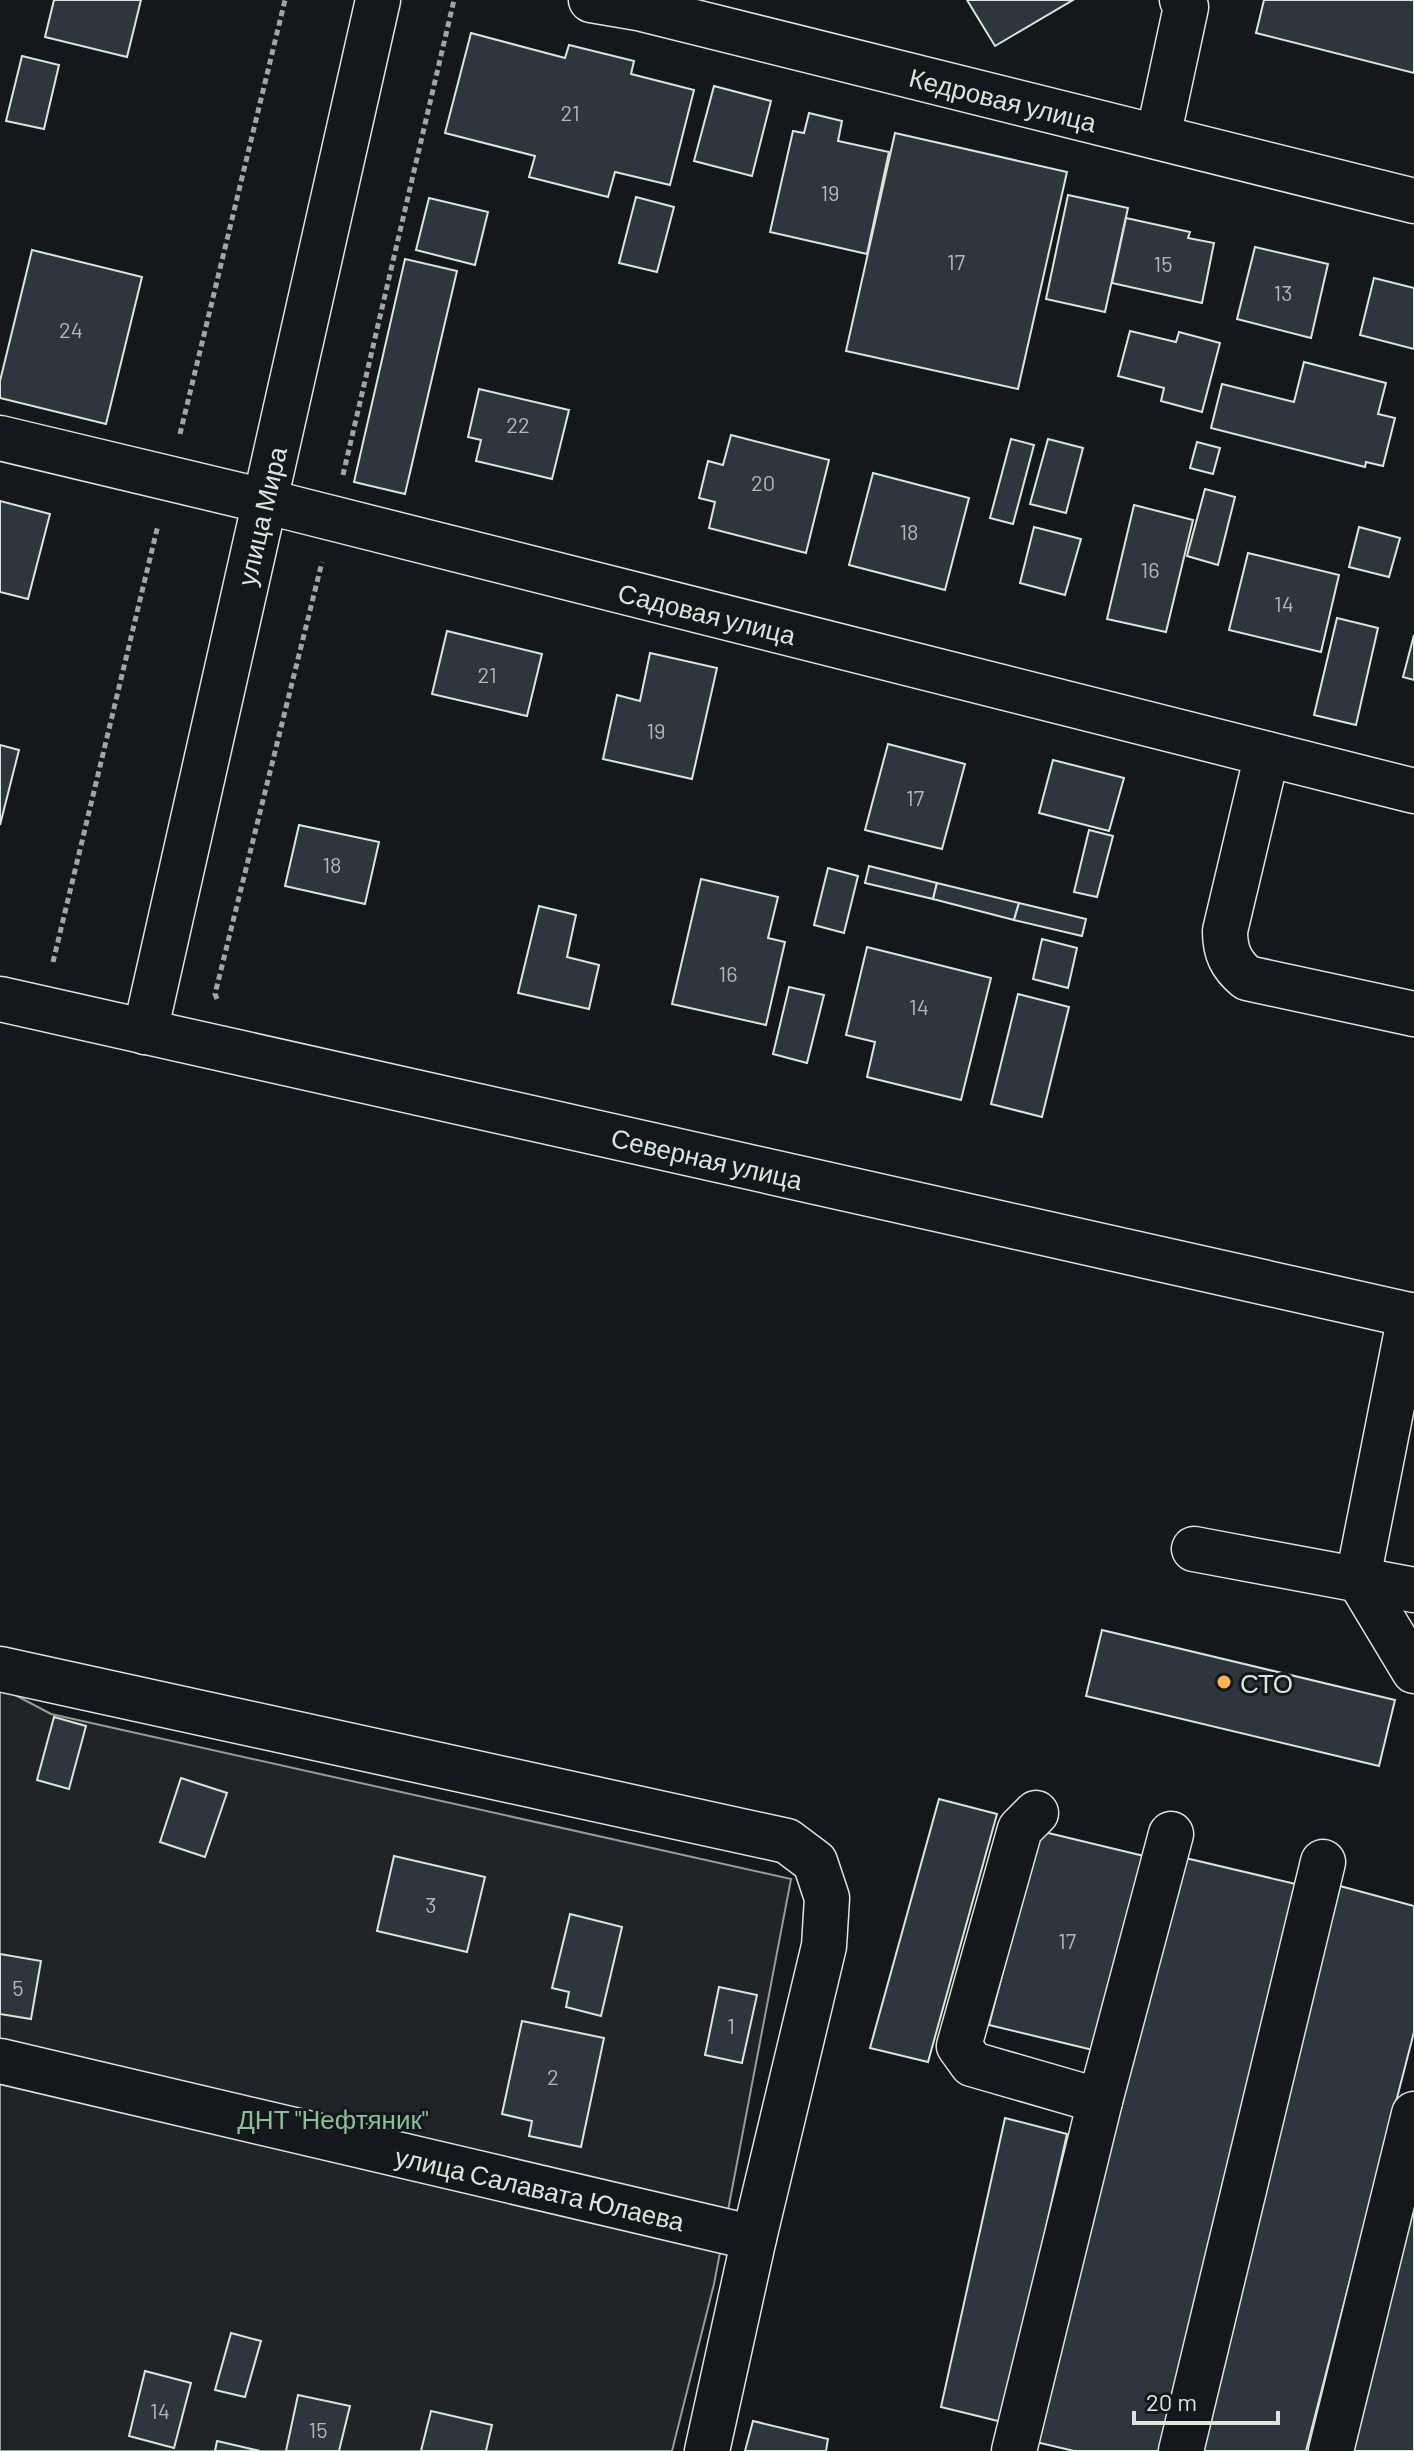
<svg xmlns="http://www.w3.org/2000/svg" width="1414" height="2451" font-family="Barlow,sans-serif">
  <rect width="100%" height="100%" fill="#14181c"/>
  <polygon fill="#202428" stroke="#939e99" stroke-width="2" points="0,1687 51,1714 791,1879 714,2284 672,2451 0,2451"/>
  <g fill="#2c363c" stroke="#d8e6dc" stroke-width="2">
    <polygon points="54,0 141,0 127,57 45,37"/>
    <polygon points="967,0 1073,0 995,46"/>
    <polygon points="1264,0 1414,0 1414,73 1256,33"/>
    <polygon points="471,33 565,58 569,45 634,61 631,74 694,90 670,185 615,172 608,197 529,177 535,156 445,133"/>
    <polygon points="22,56 59,65 44,129 6,121"/>
    <polygon points="714,86 771,101 752,176 694,161"/>
    <polygon points="809,113 842,121 838,141 889,152 867,254 770,232 793,131 804,133"/>
    <polygon points="895,133 1067,172 1018,389 846,351"/>
    <polygon points="1068,195 1128,208 1105,312 1046,299"/>
    <polygon points="636,197 674,207 657,272 619,263"/>
    <polygon points="429,198 488,212 475,265 416,250"/>
    <polygon points="1126,218 1190,232 1188,238 1214,243 1202,303 1112,283"/>
    <polygon points="1255,247 1328,264 1311,338 1237,319"/>
    <polygon points="32,250 142,277 106,424 0,398 0,381"/>
    <polygon points="405,259 457,271 405,494 354,482"/>
    <polygon points="1374,278 1414,288 1414,349 1360,335"/>
    <polygon points="1130,331 1176,342 1179,332 1220,343 1202,412 1161,401 1164,388 1118,376"/>
    <polygon points="1304,362 1386,383 1378,414 1395,418 1383,466 1366,462 1365,467 1211,428 1222,384 1294,402"/>
    <polygon points="479,389 569,410 552,479 476,461 481,440 468,437"/>
    <polygon points="731,435 829,460 806,553 709,528 715,502 699,498 708,461 723,465"/>
    <polygon points="1011,439 1034,445 1013,524 990,518"/>
    <polygon points="1048,439 1083,448 1066,513 1030,504"/>
    <polygon points="1197,442 1220,448 1213,474 1190,468"/>
    <polygon points="873,473 969,498 945,590 849,565"/>
    <polygon points="1205,489 1235,497 1218,565 1187,556"/>
    <polygon points="0,501 50,514 28,599 0,592"/>
    <polygon points="1134,505 1193,520 1166,632 1107,619"/>
    <polygon points="1034,527 1081,539 1065,595 1020,583"/>
    <polygon points="1359,527 1400,538 1389,577 1349,567"/>
    <polygon points="1248,553 1339,575 1321,652 1229,630"/>
    <polygon points="1337,618 1378,628 1356,725 1314,715"/>
    <polygon points="447,631 542,654 527,716 432,694"/>
    <polygon points="1414,635 1414,680 1403,677"/>
    <polygon points="650,653 717,668 692,779 603,759 617,695 640,701"/>
    <polygon points="888,744 965,764 942,849 865,830"/>
    <polygon points="0,745 19,750 0,825"/>
    <polygon points="1053,760 1124,778 1109,831 1039,813"/>
    <polygon points="299,825 379,842 365,904 285,886"/>
    <polygon points="1089,830 1113,836 1097,897 1074,892"/>
    <polygon points="869,866 937,883 933,899 865,883"/>
    <polygon points="828,868 858,876 844,933 814,925"/>
    <polygon points="701,879 778,897 768,938 785,942 766,1025 672,1004"/>
    <polygon points="937,883 1019,903 1014,920 933,899"/>
    <polygon points="1019,903 1086,919 1082,936 1014,920"/>
    <polygon points="539,906 576,915 567,957 599,965 589,1009 518,993"/>
    <polygon points="1042,939 1077,948 1068,988 1033,979"/>
    <polygon points="867,947 991,978 961,1100 867,1077 875,1042 846,1035"/>
    <polygon points="789,987 824,995 807,1063 773,1054"/>
    <polygon points="1018,994 1069,1007 1042,1117 991,1104"/>
    <polygon points="1102,1630 1395,1700 1379,1766 1086,1696"/>
    <polygon points="54,1717 86,1726 69,1789 37,1780"/>
    <polygon points="181,1778 227,1793 205,1857 160,1842"/>
    <polygon points="939,1799 997,1814 928,2062 870,2048"/>
    <polygon points="1040,1831 1144,1856 1093,2050 989,2025"/>
    <polygon points="394,1856 485,1877 467,1952 377,1931"/>
    <polygon points="1177,1856 1300,1885 1164,2451 1074,2451 1036,2442"/>
    <polygon points="1340,1886 1414,1906 1414,2032 1306,2451 1194,2451"/>
    <polygon points="570,1914 622,1927 601,2016 566,2007 569,1992 552,1988"/>
    <polygon points="0,1954 41,1961 31,2019 0,2014"/>
    <polygon points="719,1987 757,1995 742,2063 705,2055"/>
    <polygon points="522,2021 604,2038 581,2147 529,2136 532,2121 502,2114"/>
    <polygon points="1005,2118 1067,2134 1002,2422 941,2407"/>
    <polygon points="1414,2191 1414,2451 1351,2451"/>
    <polygon points="231,2333 261,2341 245,2397 215,2390"/>
    <polygon points="145,2371 191,2383 174,2448 129,2436"/>
    <polygon points="298,2395 350,2406 339,2451 286,2451"/>
    <polygon points="431,2411 492,2425 486,2451 421,2451"/>
    <polygon points="753,2421 828,2439 826,2451 745,2451"/>
    <polygon points="217,2441 260,2451 215,2451"/>
  </g>
  <g fill="none" stroke-linecap="round" stroke-linejoin="round">
    <g stroke="#d8e6dc" stroke-width="47">
      <g id="minor">
        <polyline points="591,0 638,8 1414,201"/>
        <polyline points="1158,137 1186,7 1182,0"/>
        <polyline points="0,438 264,501 1414,791"/>
        <path d="M1267,754l-42,177c0,21 6,34 22,47l167,36"/>
        <polyline points="0,999 1414,1316"/>
        <polyline points="145,1032 378,0"/>
        <polyline points="1410,1315 1358,1578 1414,1671"/>
        <polyline points="1194,1549 1414,1590"/>
        <polyline points="0,1669 787,1841 815,1862 827,1898 824,1946 754,2238 707,2451"/>
        <polyline points="1036,1813 1020,1829 959,2046 972,2064 1100,2101"/>
        <polyline points="0,2061 754,2238"/>
        <polyline points="1014,2451 1100,2101 1171,1834"/>
        <polyline points="1181,2451 1323,1862"/>
        <polyline points="1331,2451 1414,2114"/>
      </g>
    </g>
    <g stroke="#9da8a2" stroke-width="5" stroke-dasharray="6 4" stroke-linecap="butt">
      <polyline points="180,434 285,0"/>
      <polyline points="343,475 454,0"/>
      <polyline points="53,962 158,525"/>
      <polyline points="217,999 215,994 322,562"/>
    </g>
    <use href="#minor" stroke="#14181c" stroke-width="44"/>
  </g>
  <circle fill="#ffb74d" stroke="#14181c" stroke-width="3" cx="1224" cy="1682" r="8"/>
  <g text-anchor="middle" dominant-baseline="central" stroke-width="6" stroke-linejoin="round" paint-order="stroke">
    <g font-size="22" fill="#adbab4">
      <text x="570" y="112">21</text>
      <text x="830" y="192">19</text>
      <text x="956" y="261">17</text>
      <text x="1163" y="263">15</text>
      <text x="1283" y="292">13</text>
      <text x="71" y="329">24</text>
      <text x="518" y="424">22</text>
      <text x="763" y="482">20</text>
      <text x="909" y="531">18</text>
      <text x="1150" y="569">16</text>
      <text x="1284" y="603">14</text>
      <text x="487" y="674">21</text>
      <text x="656" y="730">19</text>
      <text x="915" y="797">17</text>
      <text x="332" y="864">18</text>
      <text x="728" y="973">16</text>
      <text x="919" y="1006">14</text>
      <text x="431" y="1904">3</text>
      <text x="1067" y="1940">17</text>
      <text x="18" y="1987">5</text>
      <text x="731" y="2025">1</text>
      <text x="553" y="2076">2</text>
      <text x="160" y="2410">14</text>
      <text x="318" y="2429">15</text>
    </g>
    <g font-size="26" fill="#d8e6dc" stroke="#14181c">
      <text transform="translate(1003 99) rotate(14)">Кедровая улица</text>
      <text transform="translate(261 516) rotate(-77)">улица Мира</text>
      <text transform="translate(707 613) rotate(14)">Садовая улица</text>
      <text transform="translate(707 1158) rotate(13)">Северная улица</text>
      <text transform="translate(540 2188) rotate(13)">улица Салавата Юлаева</text>
    </g>
    <g font-size="26" fill="#d8e6dc" stroke="#14181c" text-anchor="start">
      <text x="1240" y="1682">СТО</text>
    </g>
    <g font-size="26" fill="#8ac095" stroke="#14181c">
      <text x="333" y="2118">ДНТ "Нефтяник"</text>
    </g>
  </g>
  <path d="M1134 2411v12h144v-12" fill="none" stroke="#d8e6dc" stroke-width="4"/>
  <text x="1146" y="2411" font-size="24" fill="#d8e6dc" stroke="#14181c" stroke-width="6" paint-order="stroke">20 m</text>
</svg>
